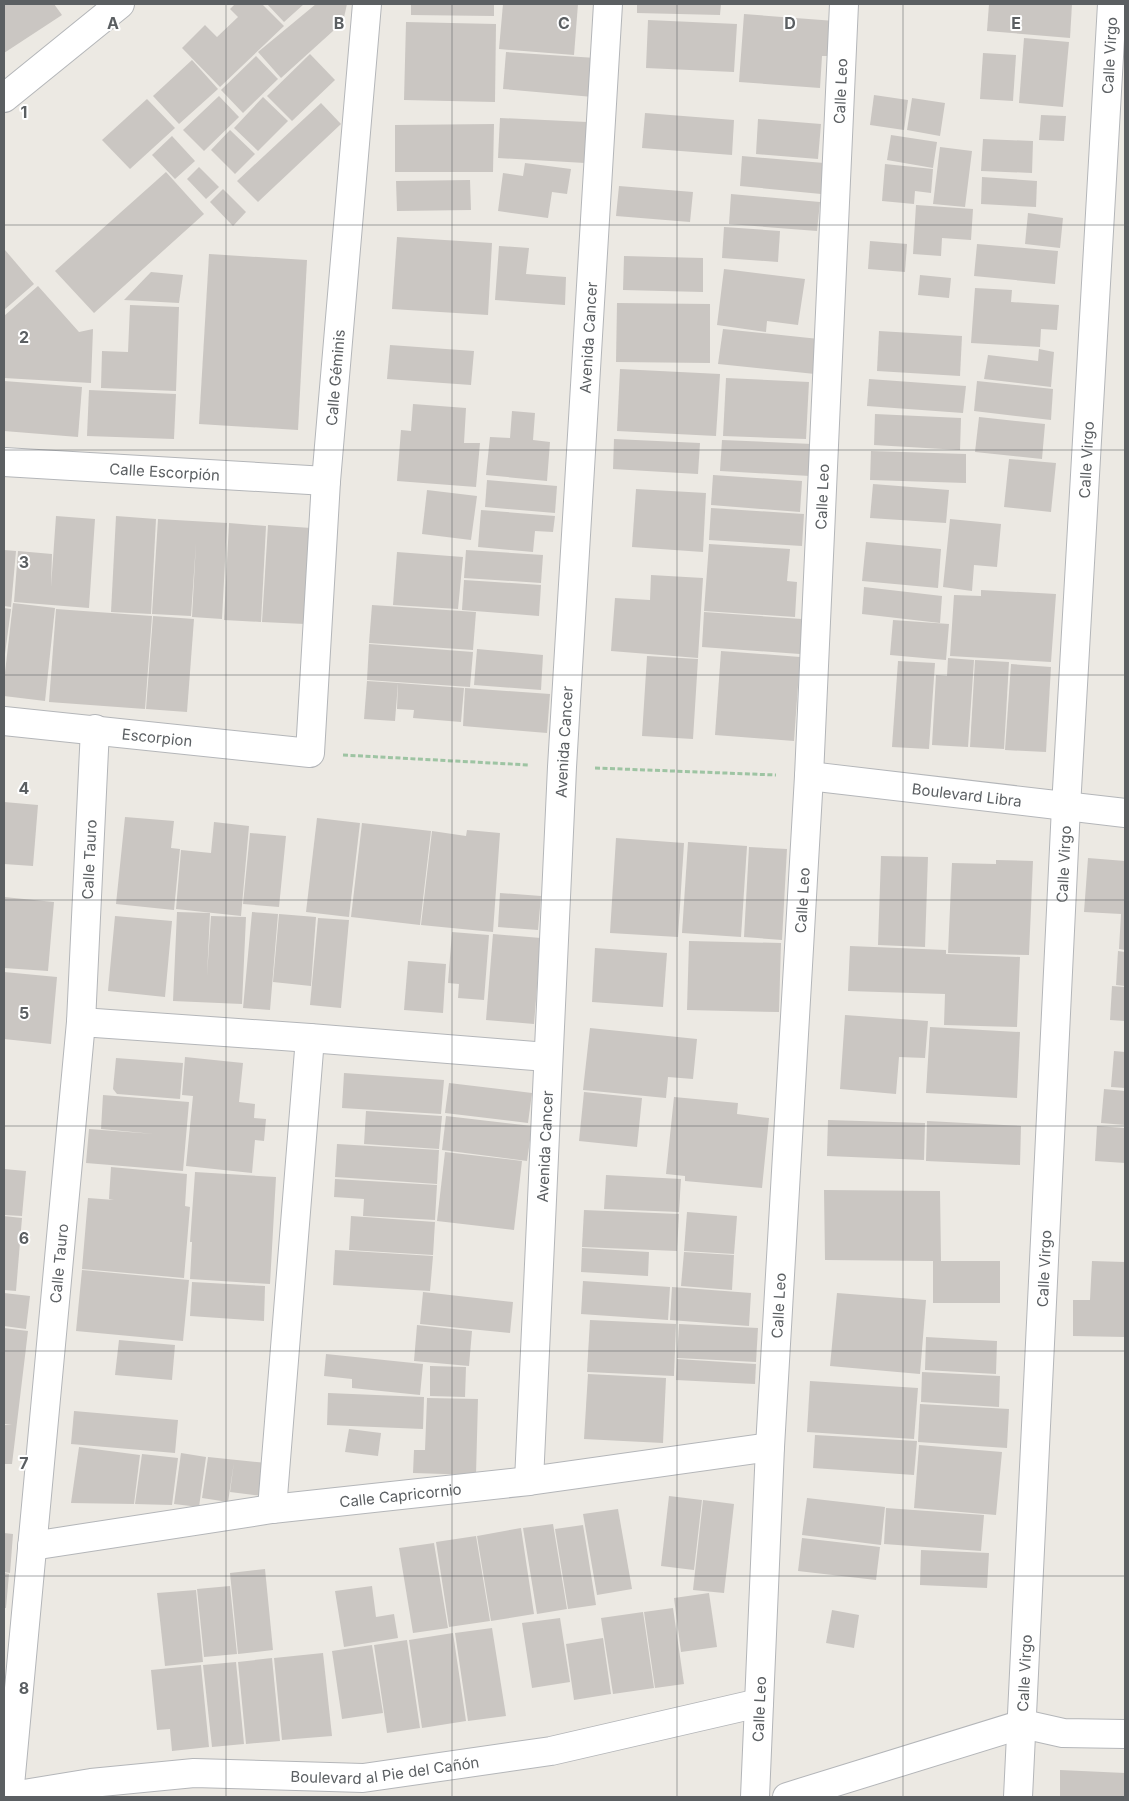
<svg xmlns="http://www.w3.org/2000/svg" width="1129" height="1801" font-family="Inter,sans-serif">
  <rect width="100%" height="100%" fill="#ece9e3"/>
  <g fill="#cac6c2">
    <polygon points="4,4 54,4 62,15 4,53"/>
    <polygon points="235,4 262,4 284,26 220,87 182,48 205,25 217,37 238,17 230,9"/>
    <polygon points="267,4 304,4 284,22"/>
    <polygon points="316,4 347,4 343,22 281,78 258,52"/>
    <polygon points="411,4 494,4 494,16 411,15"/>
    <polygon points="503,4 578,4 574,55 499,49"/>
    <polygon points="637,4 721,4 720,15 637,13"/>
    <polygon points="989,4 1072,4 1070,38 987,31"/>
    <polygon points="744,14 835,21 832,56 822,56 820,88 739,82"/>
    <polygon points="648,20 737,24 734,72 646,68"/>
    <polygon points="406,22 496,24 495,102 404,100"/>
    <polygon points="1024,38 1069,42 1063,107 1019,103"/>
    <polygon points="506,52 596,58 593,97 503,89"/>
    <polygon points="983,53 1016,55 1013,101 980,99"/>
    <polygon points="310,54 335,80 292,121 267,96"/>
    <polygon points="256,56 278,79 243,113 221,90"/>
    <polygon points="192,60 218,89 179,124 153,96"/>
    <polygon points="874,95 908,100 904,130 870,125"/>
    <polygon points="219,96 239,117 204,151 183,130"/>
    <polygon points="263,97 288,121 258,151 234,128"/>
    <polygon points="912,98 945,103 940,136 907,130"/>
    <polygon points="147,99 175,128 130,169 102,140"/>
    <polygon points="321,103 341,124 258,202 237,181"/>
    <polygon points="645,113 734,120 732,155 642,148"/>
    <polygon points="1041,115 1066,116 1064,141 1039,140"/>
    <polygon points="500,118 587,122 585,163 498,158"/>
    <polygon points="758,119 821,124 818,159 756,154"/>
    <polygon points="494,124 493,172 395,172 395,125"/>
    <polygon points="230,130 255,154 235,174 211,150"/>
    <polygon points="891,135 937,142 933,168 887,160"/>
    <polygon points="172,136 195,161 175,179 152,155"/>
    <polygon points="983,139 1033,141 1032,173 981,171"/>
    <polygon points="940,147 972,151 965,207 933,204"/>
    <polygon points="742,156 824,163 821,194 740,186"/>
    <polygon points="525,163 571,169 567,194 552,192 548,218 498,211 503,173 523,176"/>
    <polygon points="885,164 933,169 931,193 915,191 914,204 882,201"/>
    <polygon points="199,167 219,187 206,199 187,179"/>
    <polygon points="166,172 204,214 94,313 55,271"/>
    <polygon points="982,177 1037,181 1036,207 981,204"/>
    <polygon points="470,180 471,210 397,211 396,181"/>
    <polygon points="619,186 693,192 690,222 616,216"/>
    <polygon points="223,189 246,212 233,226 210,202"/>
    <polygon points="731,194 820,202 817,231 729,224"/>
    <polygon points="916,205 973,209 971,240 942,238 941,256 913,254"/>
    <polygon points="1028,213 1063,218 1060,248 1025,244"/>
    <polygon points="724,227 780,231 778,262 722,258"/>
    <polygon points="397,237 492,243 488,315 392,309"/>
    <polygon points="870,241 907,244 905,272 868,269"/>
    <polygon points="977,244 1058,251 1055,284 974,276"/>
    <polygon points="499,246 529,248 526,274 566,277 565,305 495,300"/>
    <polygon points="5,250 34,284 4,310 4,251"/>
    <polygon points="209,254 307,260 298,430 199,424"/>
    <polygon points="624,256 703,258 703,292 623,290"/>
    <polygon points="724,269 805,279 798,325 767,321 766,332 717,325"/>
    <polygon points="151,272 183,275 179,303 124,300"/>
    <polygon points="920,275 951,278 949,298 918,295"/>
    <polygon points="38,286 79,332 93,329 91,383 4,378 4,316"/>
    <polygon points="975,288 1012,290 1011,302 1059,305 1057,330 1041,329 1040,347 971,343"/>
    <polygon points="617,303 710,304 710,363 616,362"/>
    <polygon points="130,305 179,307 176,391 101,388 102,351 128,352"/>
    <polygon points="723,329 819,339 815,374 718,364"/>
    <polygon points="879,331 962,336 960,376 877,371"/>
    <polygon points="390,345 474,351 471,385 387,379"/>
    <polygon points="1039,349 1054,352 1051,387 984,379 988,355 1038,361"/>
    <polygon points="620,369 720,374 716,436 617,431"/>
    <polygon points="726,378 809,382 806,439 723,436"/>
    <polygon points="869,379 966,386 963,413 867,406"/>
    <polygon points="4,381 82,387 78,437 4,431"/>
    <polygon points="977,381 1053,389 1051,420 974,411"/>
    <polygon points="89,390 176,394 174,439 87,436"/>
    <polygon points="413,404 466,408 464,443 480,443 476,487 397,481 401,430 411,431"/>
    <polygon points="512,411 535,413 533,440 550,442 547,481 486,475 490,437 510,438"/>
    <polygon points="875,414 961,418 960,450 874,445"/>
    <polygon points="979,417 1045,424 1042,459 975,452"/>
    <polygon points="614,439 700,443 698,474 613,469"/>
    <polygon points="722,440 812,444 810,476 720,471"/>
    <polygon points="871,451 966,454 966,483 870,480"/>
    <polygon points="1009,459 1056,463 1051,512 1004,507"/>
    <polygon points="713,475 802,481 800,512 711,505"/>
    <polygon points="487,480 557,486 555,513 485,507"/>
    <polygon points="873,484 949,490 946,523 870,518"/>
    <polygon points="636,489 706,493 703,552 632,547"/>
    <polygon points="427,490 477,496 471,540 422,534"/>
    <polygon points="711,508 804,514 802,546 709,540"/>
    <polygon points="481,510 555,516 553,532 535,531 533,552 478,547"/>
    <polygon points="56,516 95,519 89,608 14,602 18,551 52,554 51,587"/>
    <polygon points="116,516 156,519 151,614 111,612"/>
    <polygon points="158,519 227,523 222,619 192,617 196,543 191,616 152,614"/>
    <polygon points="950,519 1001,524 997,567 974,565 972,591 943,587"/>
    <polygon points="229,523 266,526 261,622 224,620"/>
    <polygon points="268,525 311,528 305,624 262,622"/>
    <polygon points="866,542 941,549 938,588 862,581"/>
    <polygon points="709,544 790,549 787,581 797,582 795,617 704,611"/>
    <polygon points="4,550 16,551 11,607 4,606"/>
    <polygon points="466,550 543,555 541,583 464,578"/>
    <polygon points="397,552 463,557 458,609 393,605"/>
    <polygon points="651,575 703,578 698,658 611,651 615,598 650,600"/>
    <polygon points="464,580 541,585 539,616 462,610"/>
    <polygon points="864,587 942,596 940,623 862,614"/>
    <polygon points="981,590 1056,594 1051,662 950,656 954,595 981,596"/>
    <polygon points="13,603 55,608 45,701 4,696 4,681"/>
    <polygon points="372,605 476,612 473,650 369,643"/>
    <polygon points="4,608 11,609 5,654 4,654"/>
    <polygon points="56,609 152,616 145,709 49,702"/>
    <polygon points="704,612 802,619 800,654 702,647"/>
    <polygon points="153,616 194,619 187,712 146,709"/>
    <polygon points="893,620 949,624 946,660 890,655"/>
    <polygon points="369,644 473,652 470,687 367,680"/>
    <polygon points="477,649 543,655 541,690 474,685"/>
    <polygon points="721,651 800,657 794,741 715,735"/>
    <polygon points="647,656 698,659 693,739 642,736"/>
    <polygon points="948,658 974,660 968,747 932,745 936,675 947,676"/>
    <polygon points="975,660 1009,662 1004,749 970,747"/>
    <polygon points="898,661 935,663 929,749 892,747"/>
    <polygon points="1011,664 1051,667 1046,752 1005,750"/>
    <polygon points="367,681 398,683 395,721 364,719"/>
    <polygon points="398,683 464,688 461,722 413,718 414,710 397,709"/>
    <polygon points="465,688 550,694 547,733 463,726"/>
    <polygon points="4,802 38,805 33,866 4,864"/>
    <polygon points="125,817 174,821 171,848 180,849 174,910 116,904"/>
    <polygon points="317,818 360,823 349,917 306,912"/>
    <polygon points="214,822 249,826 241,916 176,909 181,850 211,853"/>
    <polygon points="362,823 431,831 420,925 351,917"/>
    <polygon points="467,830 500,833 493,932 421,925 432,831 466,836"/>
    <polygon points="250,833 286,836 279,907 243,904"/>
    <polygon points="616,838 684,843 678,937 610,933"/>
    <polygon points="688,842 747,846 741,937 682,933"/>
    <polygon points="749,847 787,849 782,940 744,937"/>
    <polygon points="881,856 928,857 925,947 878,945"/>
    <polygon points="1088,858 1125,861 1125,950 1119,949 1121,914 1084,912"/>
    <polygon points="996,860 1033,861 1029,955 948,953 952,863 996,864"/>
    <polygon points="500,893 541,896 538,930 498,927"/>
    <polygon points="4,897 54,902 48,971 4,968"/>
    <polygon points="177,912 210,913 207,976 211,916 246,917 242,1004 173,1001"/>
    <polygon points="252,912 278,914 270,1010 243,1008"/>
    <polygon points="279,914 316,917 311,986 273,982"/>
    <polygon points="115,916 172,921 165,997 108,991"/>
    <polygon points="318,918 349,920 341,1008 310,1005"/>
    <polygon points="452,932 489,935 484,1000 458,998 459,984 448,983"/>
    <polygon points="493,934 541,938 534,1024 486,1020"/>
    <polygon points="689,941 781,943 779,1012 687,1010"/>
    <polygon points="850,946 946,950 946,954 1020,957 1017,1027 944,1025 945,994 848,991"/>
    <polygon points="595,948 667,953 663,1007 592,1002"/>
    <polygon points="1118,951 1125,952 1125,986 1116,985"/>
    <polygon points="408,961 446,964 443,1013 404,1010"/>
    <polygon points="4,972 57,977 51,1044 4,1039"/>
    <polygon points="1112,986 1125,987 1125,1021 1110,1020"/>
    <polygon points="845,1015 928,1021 925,1058 899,1057 896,1094 840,1089"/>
    <polygon points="930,1027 1020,1032 1017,1098 926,1093"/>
    <polygon points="590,1028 697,1039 693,1079 668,1077 666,1098 583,1090"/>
    <polygon points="1114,1051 1125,1052 1125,1088 1111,1087"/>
    <polygon points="185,1057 243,1063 239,1102 255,1104 254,1118 266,1119 264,1141 255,1140 252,1173 186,1166 193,1096 182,1095"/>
    <polygon points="116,1058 183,1063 180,1099 117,1094 113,1089"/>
    <polygon points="344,1073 444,1080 441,1114 342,1108"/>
    <polygon points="449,1083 532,1093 528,1123 445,1113"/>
    <polygon points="1104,1089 1125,1091 1125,1125 1101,1123"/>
    <polygon points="584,1092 642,1098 637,1147 579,1141"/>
    <polygon points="103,1095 189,1102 183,1171 86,1163 89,1129 154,1134 101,1129"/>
    <polygon points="674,1097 738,1103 737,1114 769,1118 762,1188 685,1181 685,1176 666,1174"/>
    <polygon points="366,1111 442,1116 439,1149 364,1144"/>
    <polygon points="446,1116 532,1126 527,1161 442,1150"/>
    <polygon points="828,1120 925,1123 924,1160 827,1156"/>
    <polygon points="927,1121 1021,1126 1020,1165 926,1161"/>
    <polygon points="1097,1126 1125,1128 1125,1163 1095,1161"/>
    <polygon points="337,1144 439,1150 437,1184 335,1177"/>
    <polygon points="445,1152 522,1161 514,1230 437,1221"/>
    <polygon points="111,1167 187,1174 185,1206 190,1207 184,1278 82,1269 88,1198 114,1200 109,1199"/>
    <polygon points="4,1169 26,1171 22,1216 4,1215"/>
    <polygon points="195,1172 276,1177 270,1284 190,1279 192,1242 190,1242"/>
    <polygon points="606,1175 681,1179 679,1212 604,1209"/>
    <polygon points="335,1179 437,1185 435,1220 363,1216 364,1199 334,1197"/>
    <polygon points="824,1190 940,1191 941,1261 1000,1261 1000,1303 933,1303 933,1261 825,1260"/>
    <polygon points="584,1210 679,1214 677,1251 582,1247"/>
    <polygon points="687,1212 737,1216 734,1254 684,1251"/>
    <polygon points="4,1216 22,1218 16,1291 4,1290"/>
    <polygon points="351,1216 435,1222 433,1255 349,1250"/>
    <polygon points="582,1248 649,1252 648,1276 581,1272"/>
    <polygon points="335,1250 433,1256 430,1291 333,1285"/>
    <polygon points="684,1252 734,1255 732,1290 681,1286"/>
    <polygon points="1092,1261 1125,1262 1125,1337 1073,1336 1073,1300 1090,1300"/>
    <polygon points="82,1270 189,1280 183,1341 76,1331"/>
    <polygon points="583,1281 670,1287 668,1320 581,1314"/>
    <polygon points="192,1282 265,1286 264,1321 190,1316"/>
    <polygon points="672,1287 751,1293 749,1326 670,1320"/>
    <polygon points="423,1292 513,1302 510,1333 420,1324"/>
    <polygon points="4,1293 30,1296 26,1329 4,1326"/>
    <polygon points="837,1293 926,1300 920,1374 830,1366"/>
    <polygon points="590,1320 676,1324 674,1376 587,1372"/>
    <polygon points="679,1324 758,1328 756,1362 677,1358"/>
    <polygon points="417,1325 472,1331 469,1366 414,1361"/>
    <polygon points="4,1328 28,1331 12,1464 4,1464 4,1425 12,1425 4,1424"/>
    <polygon points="926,1337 997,1341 996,1374 925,1370"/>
    <polygon points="119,1340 175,1345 172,1380 115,1375"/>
    <polygon points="326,1354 423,1364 420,1395 352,1388 352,1379 324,1376"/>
    <polygon points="677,1359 756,1364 755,1384 676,1380"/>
    <polygon points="430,1366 466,1367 465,1397 430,1396"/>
    <polygon points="922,1372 1000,1376 999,1407 921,1402"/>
    <polygon points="588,1374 666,1378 663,1443 584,1439"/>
    <polygon points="810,1381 918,1388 914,1439 807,1432"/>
    <polygon points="328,1393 424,1397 423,1429 327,1425"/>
    <polygon points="427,1398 478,1399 476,1475 413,1473 414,1450 425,1450"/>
    <polygon points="920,1404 1009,1409 1007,1448 918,1442"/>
    <polygon points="74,1411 178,1420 175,1453 71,1444"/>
    <polygon points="349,1429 381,1433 378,1456 345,1452"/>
    <polygon points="815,1435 917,1441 914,1475 813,1468"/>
    <polygon points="919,1445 1002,1452 996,1515 914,1508"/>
    <polygon points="79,1447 140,1455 134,1504 71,1503"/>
    <polygon points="181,1453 206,1457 199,1507 174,1504"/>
    <polygon points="142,1454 178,1458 172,1505 135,1504"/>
    <polygon points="208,1457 267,1463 263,1496 230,1492 234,1462 228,1502 202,1498"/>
    <polygon points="669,1496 702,1500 694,1570 661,1566"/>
    <polygon points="807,1498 885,1507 881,1545 802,1535"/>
    <polygon points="703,1500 734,1504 724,1593 693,1590"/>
    <polygon points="886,1508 984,1515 981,1551 884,1544"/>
    <polygon points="618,1509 632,1589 597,1595 583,1514"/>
    <polygon points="553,1524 567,1609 537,1614 523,1528"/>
    <polygon points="583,1525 596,1605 568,1609 555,1529"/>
    <polygon points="521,1528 534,1614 491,1621 477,1536"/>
    <polygon points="4,1533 13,1534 10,1573 4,1572"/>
    <polygon points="476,1536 490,1621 449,1627 436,1542"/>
    <polygon points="802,1538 880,1547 876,1580 798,1571"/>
    <polygon points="434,1543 448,1628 413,1633 399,1548"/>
    <polygon points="921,1550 989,1553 987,1588 920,1585"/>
    <polygon points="265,1569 273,1650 238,1654 230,1573"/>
    <polygon points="4,1573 9,1574 6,1608 4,1608"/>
    <polygon points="230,1586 237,1654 204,1657 197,1589"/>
    <polygon points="372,1586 376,1617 394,1614 398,1638 344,1647 335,1591"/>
    <polygon points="196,1590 203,1662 165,1666 157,1593"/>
    <polygon points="709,1593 717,1647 681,1652 674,1598"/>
    <polygon points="673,1608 684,1684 655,1688 644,1612"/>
    <polygon points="832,1610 859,1615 854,1648 826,1643"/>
    <polygon points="643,1612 654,1688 613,1694 601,1618"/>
    <polygon points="560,1618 570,1682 532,1688 522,1623"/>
    <polygon points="492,1628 506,1716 468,1721 455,1633"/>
    <polygon points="453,1633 466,1721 422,1728 409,1640"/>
    <polygon points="603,1638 611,1694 574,1700 566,1644"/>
    <polygon points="407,1640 420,1728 387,1733 374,1645"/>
    <polygon points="372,1645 383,1713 342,1719 332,1651"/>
    <polygon points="323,1653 332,1736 282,1740 274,1658"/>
    <polygon points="272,1658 280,1741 246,1744 238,1662"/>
    <polygon points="236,1662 244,1744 212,1747 203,1665"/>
    <polygon points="201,1665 209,1747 172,1751 170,1729 157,1730 151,1670"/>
    <polygon points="1060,1770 1125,1773 1125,1797 1060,1797"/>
  </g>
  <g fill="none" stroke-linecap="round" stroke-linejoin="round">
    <g stroke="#b4b6b9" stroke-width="30">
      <g id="minor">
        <path id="s1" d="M4,462l322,19"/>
        <path id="s2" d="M4,721l306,32 16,-272 41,-477"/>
        <path id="s3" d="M809,776l316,37"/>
        <polyline points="81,1022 310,1038 547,1057"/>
        <path id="s4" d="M529,1481l33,-714 46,-763"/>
        <polyline points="272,1509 310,1038"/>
        <path id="s5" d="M32,1546l240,-37 257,-28 241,-34"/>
        <path id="s6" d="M9,1796l72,-774 14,-293"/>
        <path id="s7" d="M6,1797l85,-14 103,-10 169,5 188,-27 208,-48"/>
        <path id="s8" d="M755,1797l15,-350 39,-671 35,-772"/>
        <polyline points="787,1797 1023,1724 1063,1733 1125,1734"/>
        <path id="s9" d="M1018,1797l48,-990 46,-803"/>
      </g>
    </g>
    <g stroke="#b4b6b9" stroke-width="30">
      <polyline id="tertiary" points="4,98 120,4"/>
    </g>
    <g stroke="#9ec4a3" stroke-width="3" stroke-dasharray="5 2.5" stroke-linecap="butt">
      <polyline points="343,755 529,765"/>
      <polyline points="595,768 776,775"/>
    </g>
    <use href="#minor" stroke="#fff" stroke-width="28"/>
    <use href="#tertiary" stroke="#fff" stroke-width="28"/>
  </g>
  <path fill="none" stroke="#5b5f62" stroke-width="1" stroke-opacity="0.55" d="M226,4v1793M452,4v1793M677,4v1793M903,4v1793M4,225h1121M4,450h1121M4,675h1121M4,900h1121M4,1126h1121M4,1351h1121M4,1576h1121"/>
  <g text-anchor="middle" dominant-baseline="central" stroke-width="4" stroke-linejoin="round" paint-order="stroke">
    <g font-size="15" fill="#5b5f62" stroke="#fff">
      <text stroke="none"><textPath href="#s9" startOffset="1744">Calle Virgo</textPath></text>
      <text stroke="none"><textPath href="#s8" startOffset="1708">Calle Leo</textPath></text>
      <text stroke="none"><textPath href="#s4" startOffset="1145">Avenida Cancer</textPath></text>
      <text stroke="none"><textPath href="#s2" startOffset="684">Calle Géminis</textPath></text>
      <text stroke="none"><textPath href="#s9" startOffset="1339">Calle Virgo</textPath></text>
      <text stroke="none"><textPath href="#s1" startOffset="161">Calle Escorpión</textPath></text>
      <text stroke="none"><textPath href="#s8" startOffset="1302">Calle Leo</textPath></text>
      <text stroke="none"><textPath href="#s2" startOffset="154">Escorpion</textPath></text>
      <text stroke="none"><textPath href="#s4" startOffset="740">Avenida Cancer</textPath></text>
      <text stroke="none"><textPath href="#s3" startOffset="159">Boulevard Libra</textPath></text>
      <text stroke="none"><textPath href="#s6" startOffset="940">Calle Tauro</textPath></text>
      <text stroke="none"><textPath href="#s9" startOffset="934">Calle Virgo</textPath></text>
      <text stroke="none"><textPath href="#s8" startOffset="898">Calle Leo</textPath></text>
      <text stroke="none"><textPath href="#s4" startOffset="335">Avenida Cancer</textPath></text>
      <text stroke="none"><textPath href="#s6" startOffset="535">Calle Tauro</textPath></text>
      <text stroke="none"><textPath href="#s9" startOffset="529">Calle Virgo</textPath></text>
      <text stroke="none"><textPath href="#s8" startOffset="492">Calle Leo</textPath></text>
      <text stroke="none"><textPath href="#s5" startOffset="372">Calle Capricornio</textPath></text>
      <text stroke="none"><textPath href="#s9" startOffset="124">Calle Virgo</textPath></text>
      <text stroke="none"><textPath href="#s8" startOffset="88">Calle Leo</textPath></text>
      <text stroke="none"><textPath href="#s7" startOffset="381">Boulevard al Pie del Cañón</textPath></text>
    </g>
  </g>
  <g font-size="16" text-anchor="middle" font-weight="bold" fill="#5b5f62" stroke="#fff" stroke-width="4" stroke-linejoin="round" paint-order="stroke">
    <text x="113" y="29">A</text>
    <text x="339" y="29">B</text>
    <text x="564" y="29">C</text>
    <text x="790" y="29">D</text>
    <text x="1016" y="29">E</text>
    <text x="24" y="118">1</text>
    <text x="24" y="343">2</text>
    <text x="24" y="568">3</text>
    <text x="24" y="794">4</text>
    <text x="24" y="1019">5</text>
    <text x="24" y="1244">6</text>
    <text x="24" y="1469">7</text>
    <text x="24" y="1694">8</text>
  </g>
  <rect width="1129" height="1801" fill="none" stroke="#5b5f62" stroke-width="10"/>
</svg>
